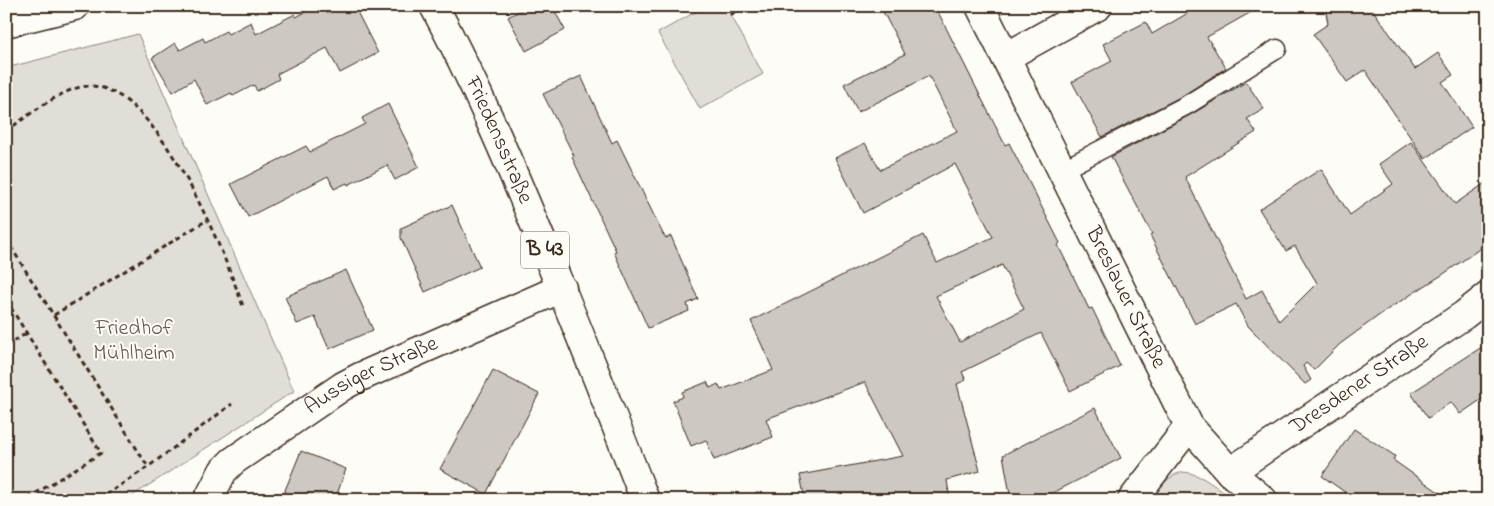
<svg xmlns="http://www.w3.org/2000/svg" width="1494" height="506" font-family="'Indie Flower',sans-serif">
  <rect width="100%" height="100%" fill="#fdfcf7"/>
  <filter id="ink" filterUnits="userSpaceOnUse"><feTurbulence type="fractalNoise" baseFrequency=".02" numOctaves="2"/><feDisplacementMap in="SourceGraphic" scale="10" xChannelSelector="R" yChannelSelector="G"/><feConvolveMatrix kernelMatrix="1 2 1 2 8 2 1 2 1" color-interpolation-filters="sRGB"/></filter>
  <g filter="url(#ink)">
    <g fill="#e1ded7" stroke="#8e847a">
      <polygon points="706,6 726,6 763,74 700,109 658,33"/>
      <polygon points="138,34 294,391 126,500 6,500 6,68"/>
      <path d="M1182,472c20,1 36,17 52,28h-83c9,-12 16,-24 31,-28z"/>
    </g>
    <g fill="#cdc8c2" stroke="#3b2a1e" fill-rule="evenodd">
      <polygon points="317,6 354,6 378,53 340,73 327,48 277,74 279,79 257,91 254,85 233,96 231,93 207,105 194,79 173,92 152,58 175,43 180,50 203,38 205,42 226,31 228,34 251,22 256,34 295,14 296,17"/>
      <polygon points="528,6 552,6 565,30 526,51 508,17"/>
      <path d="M880,6h55l70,139 4,-2 51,100 -2,2 31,64 3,-1 28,58 -50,25 -29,-58 -79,39 4,8 -9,4 23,87 -33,9 3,20h-145l-5,-25 103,-19 -38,-74 -99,37 7,18 -59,23 -8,-20 -15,6 -18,-45 10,-4 -1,-5 25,-10 3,6 8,-4 3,6 52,-20 -22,-49 172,-86 14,28 56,-26 -38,-73 -92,49 -28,-55 30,-15 15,27 77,-39 -28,-55 -71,36 -14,-28 61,-30zM1002,265l22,44 -64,33 -24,-46z"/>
      <polygon points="1200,6 1262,6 1207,37 1226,68 1182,96 1102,137 1072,82 1112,61 1103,44 1146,22 1152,34"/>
      <polygon points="1325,6 1370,6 1415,69 1438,53 1453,75 1442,82 1472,127 1425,159 1365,70 1347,82 1313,34 1328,24"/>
      <polygon points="581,76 612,143 617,140 663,234 666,238 671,236 698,299 687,304 689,311 648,328 614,252 616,251 572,157 574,156 543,94"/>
      <polygon points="1246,82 1264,109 1247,119 1256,132 1185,177 1246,299 1262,290 1279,321 1317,283 1295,246 1286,251 1259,209 1321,169 1350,215 1393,184 1379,164 1411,142 1455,204 1488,181 1488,243 1442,275 1385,311 1340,344 1314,370 1306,363 1303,366 1311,380 1305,384 1248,326 1236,304 1195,324 1150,235 1152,234 1111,157 1192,114"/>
      <polygon points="388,104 419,167 395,180 387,165 348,185 347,183 334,189 328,176 248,217 231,184 306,146 310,152 365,124 362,118"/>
      <polygon points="452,205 480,267 425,292 401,238 401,228"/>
      <polygon points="346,270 373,330 329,349 315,317 297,324 285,297"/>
      <polygon points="1488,343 1488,395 1460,414 1451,402 1428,418 1411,393"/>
      <polygon points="493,370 539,394 486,494 440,469"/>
      <polygon points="1095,408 1121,458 1039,500 1011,500 1003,455"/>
      <polygon points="1354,429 1395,456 1393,460 1450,500 1356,500 1322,476"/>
      <polygon points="301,451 346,469 335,500 281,500"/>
    </g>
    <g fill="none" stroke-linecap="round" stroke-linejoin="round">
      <g stroke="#3b2a1e" stroke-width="21">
        <polyline id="service" points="1062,170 1187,105 1277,49"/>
      </g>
      <g stroke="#3b2a1e" stroke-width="31">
        <g id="minor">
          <path id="s1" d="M980,6l209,420 41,46 33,28"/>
          <polyline points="1006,57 1098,6"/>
          <path id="s2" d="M1230,472l234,-157 24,-19"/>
          <path id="s3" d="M208,500l15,-29 10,-10 110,-75 17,-9 202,-89"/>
          <polyline points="1132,500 1189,426"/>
        </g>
      </g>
      <g stroke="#3b2a1e" stroke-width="31">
        <polyline id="tertiary" points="6,23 75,6"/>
      </g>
      <g stroke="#3b2a1e" stroke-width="31">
        <g id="primary">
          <path id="s4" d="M434,6c39,73 71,147 103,224 37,89 73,179 108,270"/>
        </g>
      </g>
      <g stroke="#3b2a1e" stroke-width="3" stroke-dasharray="5 4" stroke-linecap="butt">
        <polyline points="730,15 745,6"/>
        <path d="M6,131c21,-14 58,-45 83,-45 69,-1 134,165 154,220"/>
        <polyline points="6,239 148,467"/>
        <polyline points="6,300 101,453 25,500"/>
        <polyline points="54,315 207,220"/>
        <polyline points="6,346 27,333"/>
        <polyline points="98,500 148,467 232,404"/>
      </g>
      <use href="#service" stroke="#fdfcf7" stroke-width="18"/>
      <use href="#minor" stroke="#fdfcf7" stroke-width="28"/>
      <use href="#tertiary" stroke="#fdfcf7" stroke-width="28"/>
      <use href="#primary" stroke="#fdfcf7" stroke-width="28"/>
    </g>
  </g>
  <g text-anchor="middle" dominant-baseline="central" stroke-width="4" stroke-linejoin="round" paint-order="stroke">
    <rect fill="#fdfcf7" stroke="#75695f" stroke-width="1" x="521" y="231.5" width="48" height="37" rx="4"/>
    <g font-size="21" font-weight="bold" fill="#3b2a1e">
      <text x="545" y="250">B 43</text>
    </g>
    <g font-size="22" fill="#3b2a1e" stroke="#fdfcf7">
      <text stroke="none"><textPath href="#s4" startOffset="149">Friedensstraße</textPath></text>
      <text stroke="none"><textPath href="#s1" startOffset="326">Breslauer Straße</textPath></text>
      <text stroke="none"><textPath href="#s3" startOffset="210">Aussiger Straße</textPath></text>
      <text stroke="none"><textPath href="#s2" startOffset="156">Dresdener Straße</textPath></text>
    </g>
    <g font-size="22" fill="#64574c" stroke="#fdfcf7">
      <text x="134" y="329">Friedhof<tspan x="134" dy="25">Mühlheim</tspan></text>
    </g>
  </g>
  <rect width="1494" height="506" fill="none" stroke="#fdfcf7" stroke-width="25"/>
  <rect x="12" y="12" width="1469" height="481" fill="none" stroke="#3b2a1e" stroke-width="2" filter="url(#ink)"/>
</svg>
